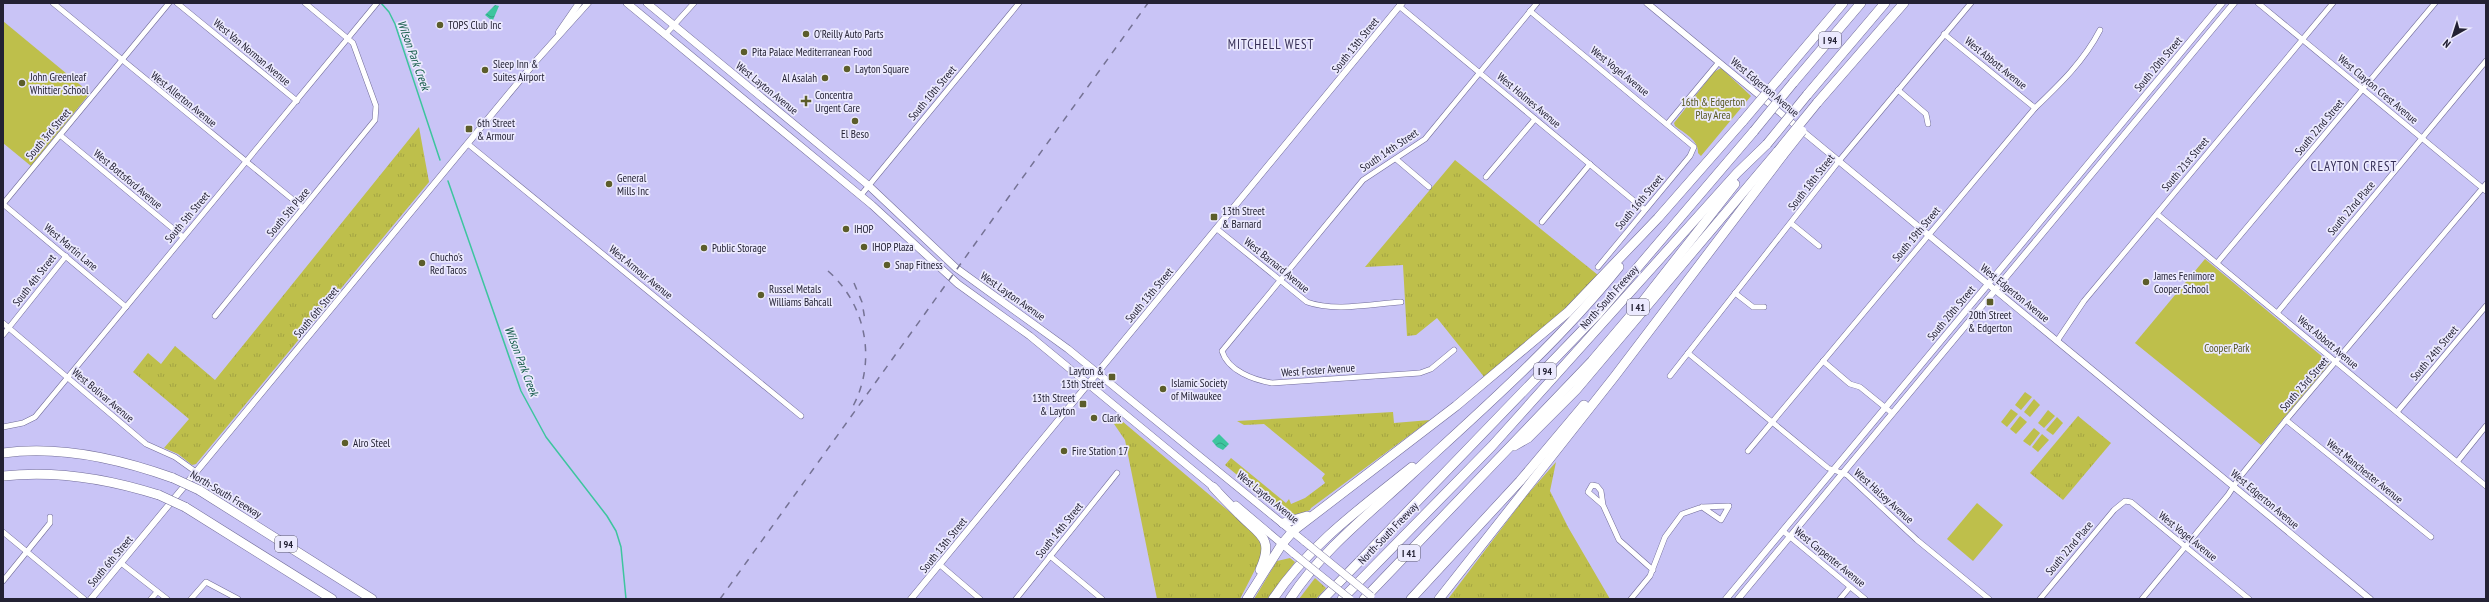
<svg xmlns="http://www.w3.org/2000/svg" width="2489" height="602" font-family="'PT Sans Narrow',sans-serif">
  <defs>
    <pattern id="grass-tufts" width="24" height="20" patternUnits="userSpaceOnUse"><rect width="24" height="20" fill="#bebf4b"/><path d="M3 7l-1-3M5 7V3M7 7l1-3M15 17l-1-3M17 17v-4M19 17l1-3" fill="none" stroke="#a3a442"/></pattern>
    <pattern id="water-waves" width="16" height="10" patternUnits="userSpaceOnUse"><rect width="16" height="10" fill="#3dc59e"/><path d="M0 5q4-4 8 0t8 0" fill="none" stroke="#33a081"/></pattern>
  </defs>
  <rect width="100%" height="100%" fill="#c9c4f6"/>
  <g fill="url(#grass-tufts)">
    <polygon points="419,127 429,182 196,464 192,465 178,454 164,448 189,419 133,372 148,353 161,364 175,346 215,380"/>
    <polygon points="1455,160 1598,275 1584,292 1485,378 1437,318 1416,335 1407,336 1403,265 1365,267"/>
    <polygon points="1393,412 1394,423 1430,420 1311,508 1310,510 1294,517 1275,506 1225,465 1231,458 1286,503 1289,499 1291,504 1305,498 1325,483 1322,478 1325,474 1264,424 1244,425 1237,421"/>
    <polygon points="1116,416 1263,540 1261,558 1240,599 1157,599 1125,440 1112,421"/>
    <polygon points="2078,416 2111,443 2063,500 2030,473"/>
    <polygon points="1556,462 1550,491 1568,527 1610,599 1448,599 1527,495"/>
    <polygon points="1290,558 1295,562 1267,599 1254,599 1277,561"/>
    <polygon points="1315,578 1326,588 1316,599 1299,599"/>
  </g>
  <g fill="#bebf4b">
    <polygon points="3,21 90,93 31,166 3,143"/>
    <path d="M1721,68l30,28 -50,60 -3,-3c1,-13 -14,-20 -23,-27l-1,-3 40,-51z"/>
    <polygon points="2205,259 2330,363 2261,445 2135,343"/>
    <polygon points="2025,392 2032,397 2021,410 2015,405"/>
    <polygon points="2034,399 2040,405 2030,417 2024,412"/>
    <polygon points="2011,409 2018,414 2007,427 2001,422"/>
    <polygon points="2048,410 2055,416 2044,428 2038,423"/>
    <polygon points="2020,416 2027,422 2016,434 2010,429"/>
    <polygon points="2057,417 2063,423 2053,435 2046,430"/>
    <polygon points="2034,428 2040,433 2030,446 2023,441"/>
    <polygon points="2042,434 2049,440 2038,452 2032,447"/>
    <polygon points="1977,503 2003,525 1973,561 1947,539"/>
  </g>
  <g fill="url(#water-waves)">
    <polygon points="495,5 499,6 493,20 491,20 485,15"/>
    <polygon points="1219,434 1229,444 1223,450 1217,447 1212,441"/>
  </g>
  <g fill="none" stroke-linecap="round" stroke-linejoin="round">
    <g stroke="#3dc59e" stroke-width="1.5">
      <polyline points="381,3 389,12 395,24 440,160"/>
      <polyline points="448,181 521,391 546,437 607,516 616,531 621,547 626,599"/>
    </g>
    <g stroke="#716c99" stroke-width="6">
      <g id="minor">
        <polyline points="53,3 303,208"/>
        <polyline points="177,3 297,101"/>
        <polyline points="2258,3 2486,191"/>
        <polyline points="1399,6 1645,210"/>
        <polyline points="1530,11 1694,147 1690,156 1598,267"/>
        <polyline points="1944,34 2035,108"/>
        <polyline points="665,35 694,3"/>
        <polyline points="1898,90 1926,114 1928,124"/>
        <polyline points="1668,123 1719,62"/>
        <polyline points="60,135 183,237"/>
        <polyline points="468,144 801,416"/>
        <polyline points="1396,159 1429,187"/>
        <polyline points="1486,177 1535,119"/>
        <polyline points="861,195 1019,3"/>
        <polyline points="3,204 169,3"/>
        <polyline points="3,204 126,307"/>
        <polyline points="2157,214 2486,486"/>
        <polyline points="1542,222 1590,164"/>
        <polyline points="1792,224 1819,246"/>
        <path d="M1217,229l90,73c27,10 65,2 94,0"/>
        <polyline points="2217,263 2435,3"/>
        <polyline points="1735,293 1753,307 1764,307"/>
        <polyline points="2277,313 2486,61"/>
        <polyline points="215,316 375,120 376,106 353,43 305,3"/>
        <polyline points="3,323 146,444 175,457 196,472"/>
        <polyline points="3,335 66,256"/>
        <polyline points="2057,341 2084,301 2333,3"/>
        <path d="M1454,350l-23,19 -11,4 -148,10c-18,-3 -44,-12 -50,-32l141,-171 62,-41 112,-136"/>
        <polyline points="1688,353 1828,468 1847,475 1917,540 1989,599"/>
        <polyline points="1823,361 1850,384 1860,387 1892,413"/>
        <polyline points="1670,376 1839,161 1971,3"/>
        <polyline points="2397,412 2486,306"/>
        <polyline points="2286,420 2431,537"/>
        <polyline points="3,427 23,423 35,417 377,3"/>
        <path d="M1748,451l287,-343c25,-24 49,-47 65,-78"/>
        <polyline points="2457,462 2486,426"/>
        <polyline points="1603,505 1588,492 1592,485 1597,486 1601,491 1603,505 1619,540 1653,570"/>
        <polyline points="1783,531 1865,599"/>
        <polyline points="3,532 84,599"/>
        <polyline points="1050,556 1102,599"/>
        <polyline points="121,563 167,599"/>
        <polyline points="939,564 980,599"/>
        <polyline points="3,581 50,523 50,517"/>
        <polyline points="151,599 157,592"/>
        <polyline points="191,599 206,582 238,599"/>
        <polyline points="1016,599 1117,473"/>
        <polyline points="1631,599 1650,576 1665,537 1682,514 1702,507 1729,506 1721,520 1702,507"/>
        <polyline points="1840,599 1850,587"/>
        <polyline points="2040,599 2114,510 2125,501 2131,502 2249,599"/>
        <polyline points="2142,599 2228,495 2239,478 2286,420 2486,184"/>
      </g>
    </g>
    <g stroke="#716c99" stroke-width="7">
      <g id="tertiary">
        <polyline points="1647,3 2370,599"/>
        <polyline points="559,32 579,3"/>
        <polyline points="91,599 535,62 588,3"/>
        <polyline points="911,599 1402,3"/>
        <polyline points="1726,599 2222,3"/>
        <polyline points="1738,599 2234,3"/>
      </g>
    </g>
    <g stroke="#716c99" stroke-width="8">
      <g id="secondary">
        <polyline points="627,3 872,205 958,284 1030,336 1217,490"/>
        <polyline points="647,3 868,185 956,268 1068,349 1305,542"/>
        <polyline points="1236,505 1294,554"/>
      </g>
    </g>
    <g stroke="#716c99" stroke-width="10">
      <g id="motorway">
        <polyline points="1782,75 1843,3"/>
        <polyline points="1793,83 1861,3"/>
        <polyline points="1807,95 1885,3"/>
        <polyline points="1817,103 1904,3"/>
        <polyline points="1514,446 1528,438 1576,390 1778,151"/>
        <path d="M3,453c57,-8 117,6 170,25"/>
        <path d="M3,476c53,-6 106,3 156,19"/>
        <path d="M1213,487c8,9 17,18 26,27 20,21 36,23 21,56"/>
        <polyline points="199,490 372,599"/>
        <polyline points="185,507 332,599"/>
        <polyline points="1283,523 1307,516"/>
        <polyline points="1247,599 1282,544 1293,531 1456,406 1568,312 1658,218 1743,121"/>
        <path d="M1273,599c36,-54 89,-92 139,-132"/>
        <path d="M1290,599c32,-49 79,-85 122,-125 71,-65 146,-131 207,-207"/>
        <polyline points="1323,599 1597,315 1754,131"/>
        <polyline points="1342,599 1492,446 1737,173 1767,144"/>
        <polyline points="1364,599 1592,361 1643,301 1735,184"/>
        <polyline points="1411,599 1520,481 1584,405"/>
        <polyline points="1439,599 1615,376 1783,155"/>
      </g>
    </g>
    <use href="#minor" stroke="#fff" stroke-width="5"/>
    <use href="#tertiary" stroke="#fff" stroke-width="6"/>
    <use href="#secondary" stroke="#fff" stroke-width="7"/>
    <use href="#motorway" stroke="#fff" stroke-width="9"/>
    <g stroke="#757294" stroke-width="1.5" stroke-dasharray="7 7" stroke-linecap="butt">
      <path d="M828,271c39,34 49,92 24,137"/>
      <polyline points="854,283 862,302 865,320"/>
      <polyline points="720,599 1148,3"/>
    </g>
    <g stroke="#716c99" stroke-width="8" stroke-linecap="butt">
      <g id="secondary-bridge">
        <polyline points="1305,542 1371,596"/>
        <polyline points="1294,554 1350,599"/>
      </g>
    </g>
    <g stroke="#716c99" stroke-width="10" stroke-linecap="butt">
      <g id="motorway-bridge">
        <polyline points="1743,121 1782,75"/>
        <polyline points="1754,131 1793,83"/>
        <polyline points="1767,144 1807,95"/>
        <polyline points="1778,151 1817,103"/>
        <polyline points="1783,155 1802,131"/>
        <polyline points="173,478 199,490"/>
        <polyline points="159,495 185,507"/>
      </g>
    </g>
    <use href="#secondary-bridge" stroke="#fff" stroke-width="7"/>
    <use href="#motorway-bridge" stroke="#fff" stroke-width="9"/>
  </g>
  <g fill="#5c5d2a" stroke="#ebe9fe" stroke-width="1.5">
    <circle cx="440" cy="25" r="4"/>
    <circle cx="806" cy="34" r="4"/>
    <circle cx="744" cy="52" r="4"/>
    <circle cx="847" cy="69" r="4"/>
    <circle cx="485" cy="70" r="4"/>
    <circle cx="825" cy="78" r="4"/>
    <circle cx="22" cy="83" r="4"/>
    <path d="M804 95h4v4h4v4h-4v4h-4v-4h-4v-4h4z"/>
    <circle cx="855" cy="121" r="4"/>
    <rect x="465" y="125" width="8" height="8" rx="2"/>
    <circle cx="609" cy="184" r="4"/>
    <rect x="1210" y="213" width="8" height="8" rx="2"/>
    <circle cx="846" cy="229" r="4"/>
    <circle cx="864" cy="247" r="4"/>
    <circle cx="704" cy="248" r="4"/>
    <circle cx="422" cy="263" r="4"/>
    <circle cx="887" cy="265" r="4"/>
    <circle cx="2146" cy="282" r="4"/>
    <circle cx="761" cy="295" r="4"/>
    <rect x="1986" y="298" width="8" height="8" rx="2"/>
    <rect x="1108" y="373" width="8" height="8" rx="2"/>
    <circle cx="1163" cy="389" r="4"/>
    <rect x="1079" y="400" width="8" height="8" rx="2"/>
    <circle cx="1094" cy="418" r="4"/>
    <circle cx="345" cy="443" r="4"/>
    <circle cx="1064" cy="451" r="4"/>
  </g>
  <g text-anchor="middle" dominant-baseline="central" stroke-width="3.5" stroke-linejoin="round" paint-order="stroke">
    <g fill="#ebe9fe" stroke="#5f5d70" stroke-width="1">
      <rect x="1819" y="32" width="22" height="16" rx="3"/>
      <rect x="1627" y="299" width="22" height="16" rx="3"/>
      <rect x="1534" y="363" width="22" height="16" rx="3"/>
      <rect x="275" y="536" width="22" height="16" rx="3"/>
      <rect x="1398" y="545" width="22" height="16" rx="3"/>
    </g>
    <g font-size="10" font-weight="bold" fill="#232133">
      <text x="1830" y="40">I 94</text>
      <text x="1638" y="307">I 41</text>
      <text x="1545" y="371">I 94</text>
      <text x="286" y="544">I 94</text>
      <text x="1409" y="553">I 41</text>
    </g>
    <g font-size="11" fill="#232133" stroke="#ebe9fe" text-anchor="start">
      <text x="448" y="25">TOPS Club Inc</text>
      <text x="814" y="34">O'Reilly Auto Parts</text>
      <text x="752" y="52">Pita Palace Mediterranean Food</text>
      <text x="493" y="64">Sleep Inn &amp;<tspan x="493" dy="13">Suites Airport</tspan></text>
      <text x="855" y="69">Layton Square</text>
      <text x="30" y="77">John Greenleaf<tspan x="30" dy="13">Whittier School</tspan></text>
      <text x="817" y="78" text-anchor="end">Al Asalah</text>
      <text x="815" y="95">Concentra<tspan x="815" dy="13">Urgent Care</tspan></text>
      <text x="477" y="123">6th Street<tspan x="477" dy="13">&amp; Armour</tspan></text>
      <text x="855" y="134" text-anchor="middle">El Beso</text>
      <text x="617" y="178">General<tspan x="617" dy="13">Mills Inc</tspan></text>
      <text x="1222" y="211">13th Street<tspan x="1222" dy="13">&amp; Barnard</tspan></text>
      <text x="854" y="229">IHOP</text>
      <text x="872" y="247">IHOP Plaza</text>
      <text x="712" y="248">Public Storage</text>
      <text x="430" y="257">Chucho's<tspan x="430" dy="13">Red Tacos</tspan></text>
      <text x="895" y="265">Snap Fitness</text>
      <text x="2154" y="276">James Fenimore<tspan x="2154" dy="13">Cooper School</tspan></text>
      <text x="769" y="289">Russel Metals<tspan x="769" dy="13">Williams Bahcall</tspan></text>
      <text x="1990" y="315" text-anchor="middle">20th Street<tspan x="1990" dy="13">&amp; Edgerton</tspan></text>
      <text x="1104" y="371" text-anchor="end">Layton &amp;<tspan x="1104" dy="13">13th Street</tspan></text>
      <text x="1171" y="383">Islamic Society<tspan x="1171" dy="13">of Milwaukee</tspan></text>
      <text x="1075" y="398" text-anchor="end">13th Street<tspan x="1075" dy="13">&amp; Layton</tspan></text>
      <text x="1102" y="418">Clark</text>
      <text x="353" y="443">Alro Steel</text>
      <text x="1072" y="451">Fire Station 17</text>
    </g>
    <g font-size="11" fill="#232133" stroke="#ebe9fe">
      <text transform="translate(1355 45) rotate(-51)">South 13th Street</text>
      <text transform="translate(252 52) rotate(40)">West Van Norman Avenue</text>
      <text transform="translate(1996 63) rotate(39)">West Abbott Avenue</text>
      <text transform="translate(2158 64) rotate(-50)">South 20th Street</text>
      <text transform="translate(1620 71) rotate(39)">West Vogel Avenue</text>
      <text transform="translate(1765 87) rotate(40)">West Edgerton Avenue</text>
      <text transform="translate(767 88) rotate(39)">West Layton Avenue</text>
      <text transform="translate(2378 89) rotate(40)">West Clayton Crest Avenue</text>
      <text transform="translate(932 93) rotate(-50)">South 10th Street</text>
      <text transform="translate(184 99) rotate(39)">West Allerton Avenue</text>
      <text transform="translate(1529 100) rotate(40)">West Holmes Avenue</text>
      <text transform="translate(2319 127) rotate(-50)">South 22nd Street</text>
      <text transform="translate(48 134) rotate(-50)">South 3rd Street</text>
      <text transform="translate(1389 150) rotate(-34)">South 14th Street</text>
      <text transform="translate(2185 164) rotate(-50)">South 21st Street</text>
      <text transform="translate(128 179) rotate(40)">West Bottsford Avenue</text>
      <text transform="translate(1811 182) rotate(-52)">South 18th Street</text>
      <text transform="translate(1639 202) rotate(-50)">South 16th Street</text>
      <text transform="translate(2351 208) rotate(-50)">South 22nd Place</text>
      <text transform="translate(288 212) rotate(-50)">South 5th Place</text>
      <text transform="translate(187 217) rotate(-50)">South 5th Street</text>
      <text transform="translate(1916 234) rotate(-50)">South 19th Street</text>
      <text transform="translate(71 247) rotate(40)">West Martin Lane</text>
      <text transform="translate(1277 265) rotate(39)">West Barnard Avenue</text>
      <text transform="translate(641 272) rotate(39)">West Armour Avenue</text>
      <text transform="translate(34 280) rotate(-52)">South 4th Street</text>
      <text transform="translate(2015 293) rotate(39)">West Edgerton Avenue</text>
      <text transform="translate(1149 295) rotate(-50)">South 13th Street</text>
      <text transform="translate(1013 296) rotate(35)">West Layton Avenue</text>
      <text transform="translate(1609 297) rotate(-48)">North-South Freeway</text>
      <text transform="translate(316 312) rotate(-50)">South 6th Street</text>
      <text transform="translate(1951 313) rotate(-50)">South 20th Street</text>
      <text transform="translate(2328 342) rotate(40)">West Abbott Avenue</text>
      <text transform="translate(2434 353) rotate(-50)">South 24th Street</text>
      <text transform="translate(1318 370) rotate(-4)">West Foster Avenue</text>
      <text transform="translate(2304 384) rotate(-49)">South 23rd Street</text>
      <text transform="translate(103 395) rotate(40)">West Bolivar Avenue</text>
      <text transform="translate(2365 471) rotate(39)">West Manchester Avenue</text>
      <text transform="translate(226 494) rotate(31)">North-South Freeway</text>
      <text transform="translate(1884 496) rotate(42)">West Halsey Avenue</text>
      <text transform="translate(1268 497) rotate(39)">West Layton Avenue</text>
      <text transform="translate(2265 499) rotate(40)">West Edgerton Avenue</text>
      <text transform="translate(1059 530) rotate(-51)">South 14th Street</text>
      <text transform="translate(1388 533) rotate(-46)">North-South Freeway</text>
      <text transform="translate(2188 536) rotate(39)">West Vogel Avenue</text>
      <text transform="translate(943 545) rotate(-51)">South 13th Street</text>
      <text transform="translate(2069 548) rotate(-50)">South 22nd Place</text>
      <text transform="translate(1830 557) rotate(39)">West Carpenter Avenue</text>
      <text transform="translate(110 561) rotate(-50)">South 6th Street</text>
    </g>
    <g font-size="11" fill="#56561e" stroke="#ebe9fe">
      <text x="1713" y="102">16th &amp; Edgerton<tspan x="1713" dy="13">Play Area</tspan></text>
      <text x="2227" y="348">Cooper Park</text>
    </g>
    <g font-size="12" font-style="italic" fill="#115a46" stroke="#ebe9fe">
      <text transform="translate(414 55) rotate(70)">Wilson Park Creek</text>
      <text transform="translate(522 361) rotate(69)">Wilson Park Creek</text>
    </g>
    <g font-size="13" letter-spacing="1" fill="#352e56" stroke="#ebe9fe">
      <text x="1271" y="44">MITCHELL WEST</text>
      <text x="2354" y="166">CLAYTON CREST</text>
    </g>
  </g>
  <rect width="2489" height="602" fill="none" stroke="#232133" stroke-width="8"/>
  <g transform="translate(2453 36) rotate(219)" stroke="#ebe9fe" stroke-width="3" paint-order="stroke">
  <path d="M0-3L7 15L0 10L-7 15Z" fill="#232133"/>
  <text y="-6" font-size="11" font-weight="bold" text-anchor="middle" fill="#232133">N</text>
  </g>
</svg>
